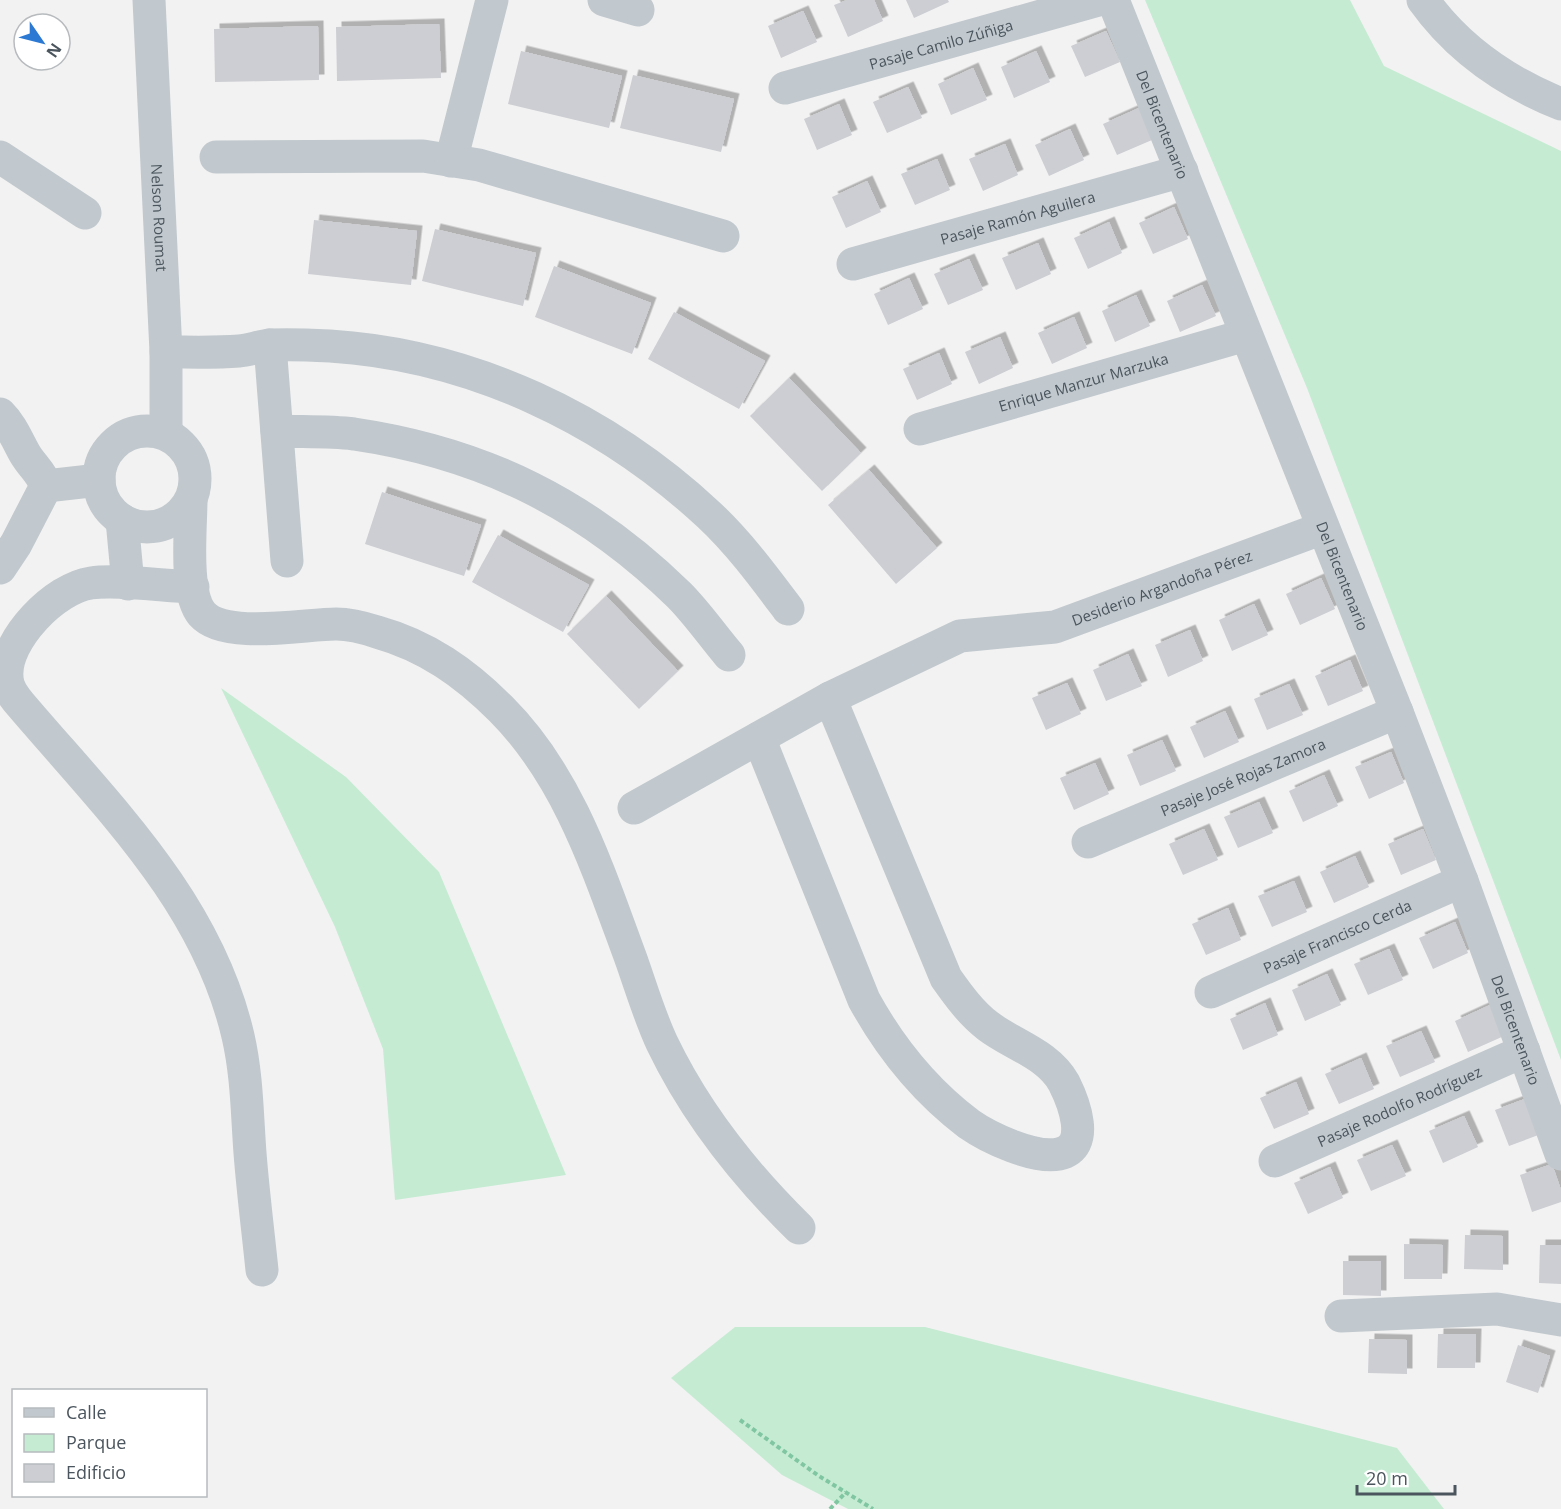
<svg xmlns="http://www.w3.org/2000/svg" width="1561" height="1509" font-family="'Open Sans',sans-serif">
  <defs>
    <filter id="shadow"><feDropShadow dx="5.5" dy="-5.5" stdDeviation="0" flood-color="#0004"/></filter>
  </defs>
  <rect width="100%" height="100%" fill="#f3f2f2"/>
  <g fill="#c5ecd3">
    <polygon points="1145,0 1350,0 1384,66 1561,151 1561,1060 1307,388"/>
    <polygon points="221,688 346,777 439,872 566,1175 395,1200 383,1049 335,927"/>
    <polygon points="735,1327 925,1327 1397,1448 1444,1509 848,1509 782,1475 671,1378"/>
  </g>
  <g fill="#ccced3" filter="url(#shadow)">
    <polygon points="847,0 874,0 883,21 848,37 834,5"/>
    <polygon points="906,0 948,0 949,2 914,18"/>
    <polygon points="803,11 817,42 781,58 768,26"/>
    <polygon points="439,24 441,78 337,81 336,27"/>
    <polygon points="318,26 319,80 215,82 214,29"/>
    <polygon points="1106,31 1120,62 1085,77 1071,46"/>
    <polygon points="521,51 622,76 609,128 508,104"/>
    <polygon points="1036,51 1050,82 1014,98 1001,67"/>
    <polygon points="973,68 987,100 951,115 938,84"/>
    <polygon points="633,75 734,99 721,152 620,128"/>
    <polygon points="908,87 922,118 887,133 873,102"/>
    <polygon points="839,104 852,135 817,150 804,119"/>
    <polygon points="1139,108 1152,140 1117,155 1103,124"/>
    <polygon points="1070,129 1084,160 1049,176 1035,145"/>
    <polygon points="1005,144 1018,175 983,191 969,159"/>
    <polygon points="937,159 950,190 915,205 901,174"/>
    <polygon points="867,181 881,212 846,228 832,197"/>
    <polygon points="1174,207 1188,239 1153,254 1139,223"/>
    <polygon points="314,220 417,231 411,285 308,274"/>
    <polygon points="1109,222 1122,253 1088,269 1074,238"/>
    <polygon points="435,229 536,253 523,306 422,281"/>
    <polygon points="1038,243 1051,274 1016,290 1002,258"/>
    <polygon points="969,259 983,290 948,305 934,274"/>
    <polygon points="554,266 651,303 632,354 535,317"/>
    <polygon points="909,278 923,309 888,325 874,294"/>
    <polygon points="1202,285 1216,316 1180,332 1167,301"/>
    <polygon points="1136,295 1150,326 1115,342 1102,311"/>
    <polygon points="674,312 765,361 739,409 648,359"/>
    <polygon points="1074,317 1087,348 1052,364 1038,333"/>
    <polygon points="1000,337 1013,368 979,384 965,352"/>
    <polygon points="939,353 952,384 917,400 903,369"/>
    <polygon points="789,378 861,453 822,491 750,416"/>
    <polygon points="869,470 937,548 896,584 828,505"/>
    <polygon points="382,492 481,525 464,576 365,544"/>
    <polygon points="498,535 589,585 563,632 472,582"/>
    <polygon points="1321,578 1335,609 1300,625 1286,594"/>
    <polygon points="606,596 678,671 639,709 567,634"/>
    <polygon points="1254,604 1268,635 1232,651 1219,620"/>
    <polygon points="1190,630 1203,661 1168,677 1155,645"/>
    <polygon points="1128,654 1142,686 1106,701 1093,670"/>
    <polygon points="1350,660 1363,691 1328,706 1315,676"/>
    <polygon points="1067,683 1081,714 1046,730 1032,698"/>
    <polygon points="1289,684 1303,715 1267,730 1254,699"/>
    <polygon points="1225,711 1239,742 1204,758 1190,727"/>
    <polygon points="1162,740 1176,771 1140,786 1127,755"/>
    <polygon points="1391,752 1404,783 1369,799 1355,767"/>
    <polygon points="1095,763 1109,794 1074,810 1060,778"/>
    <polygon points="1324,775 1338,806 1303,822 1289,791"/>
    <polygon points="1259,802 1273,833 1238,848 1224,817"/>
    <polygon points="1204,829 1218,860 1183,875 1169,844"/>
    <polygon points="1423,829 1436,860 1401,875 1388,844"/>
    <polygon points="1355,856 1369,887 1334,903 1320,872"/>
    <polygon points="1294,881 1307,912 1272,927 1258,896"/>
    <polygon points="1228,908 1241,940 1206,955 1192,924"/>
    <polygon points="1455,922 1468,953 1433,969 1419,938"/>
    <polygon points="1389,949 1403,980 1368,995 1354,964"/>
    <polygon points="1327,974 1341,1005 1305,1021 1292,990"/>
    <polygon points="1265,1003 1278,1035 1243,1050 1230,1019"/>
    <polygon points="1490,1005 1504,1036 1468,1052 1455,1021"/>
    <polygon points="1421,1031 1435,1062 1400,1077 1386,1046"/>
    <polygon points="1361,1058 1374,1089 1339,1104 1325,1074"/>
    <polygon points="1296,1082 1309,1114 1274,1129 1260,1098"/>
    <polygon points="1527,1098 1541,1134 1509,1146 1495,1110"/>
    <polygon points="1464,1116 1478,1147 1443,1163 1429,1131"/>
    <polygon points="1392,1145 1406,1176 1371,1191 1357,1160"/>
    <polygon points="1552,1164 1561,1190 1561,1202 1532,1212 1520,1175"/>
    <polygon points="1330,1167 1343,1198 1308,1214 1294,1183"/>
    <polygon points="1465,1235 1503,1236 1503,1270 1464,1269"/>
    <polygon points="1404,1244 1443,1245 1442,1279 1404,1279"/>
    <polygon points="1540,1245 1561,1245 1561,1284 1539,1283"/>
    <polygon points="1343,1261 1381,1261 1381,1296 1343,1295"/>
    <polygon points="1438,1334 1476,1334 1475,1368 1437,1368"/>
    <polygon points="1369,1339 1407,1340 1407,1374 1368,1373"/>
    <polygon points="1518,1345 1550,1356 1538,1393 1506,1382"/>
  </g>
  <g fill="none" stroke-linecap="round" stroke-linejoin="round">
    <g stroke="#81c6a2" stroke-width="4" stroke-dasharray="4.5 3" stroke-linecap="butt">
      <polyline points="740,1420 819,1476 873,1509"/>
      <polyline points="830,1509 846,1492"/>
    </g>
    <g stroke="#c1c9ce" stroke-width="33">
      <path id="s1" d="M149,0l17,352v82"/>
      <polyline points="604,0 638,10"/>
      <path id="s2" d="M1113,0l284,712 65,169 99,273"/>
      <path d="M1423,0c35,49 83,82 138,104"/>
      <path id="s3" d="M785,88l313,-88"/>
      <polyline points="0,157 85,213"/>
      <polyline points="216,157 423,156 479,165 723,236"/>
      <polyline points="451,161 492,0"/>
      <path id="s4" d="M853,264l329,-93"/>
      <polyline points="270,345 287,561"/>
      <path d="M166,352c24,0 49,1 73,-1 11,-1 21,-5 32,-6 19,-1 40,0 59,1 142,9 276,73 379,169 30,28 55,62 79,94"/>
      <path d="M0,414c12,12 17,26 25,40 7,12 17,19 21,32l53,-6"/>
      <path id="s5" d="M920,429l326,-94"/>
      <path d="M277,431c25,1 52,0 77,3 129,19 232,70 325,161 18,18 33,40 50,60"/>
      <circle cx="147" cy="479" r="48"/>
      <path d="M191,500c0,28 -7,93 11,114 23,26 102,10 134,10 13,0 29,4 41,8 50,14 88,41 124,77 68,68 97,161 130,250 10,28 18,56 31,84 34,71 81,130 137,185"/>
      <polyline points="122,520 128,584"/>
      <polyline points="0,568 16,544 46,486"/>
      <path d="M193,587c-29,-1 -76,-8 -102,-4 -36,5 -87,57 -84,94 0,11 7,20 14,28 86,101 186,197 217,331 9,39 9,77 12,117 3,39 8,78 12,117"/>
      <path d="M759,738l105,262c27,49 60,90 105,124 20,14 65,35 90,30 33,-7 14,-53 5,-71 -16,-29 -51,-38 -76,-57 -17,-13 -30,-31 -42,-48l-116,-280"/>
      <path id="s6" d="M634,808l196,-110 130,-62 95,-9 268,-99"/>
      <path id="s7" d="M1088,842l309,-130"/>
      <path id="s8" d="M1211,992l251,-111"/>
      <path id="s9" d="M1275,1161l249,-110"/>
      <polyline points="1341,1316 1497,1309 1561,1320"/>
    </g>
  </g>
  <g text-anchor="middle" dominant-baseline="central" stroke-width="4.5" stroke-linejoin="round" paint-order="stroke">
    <g font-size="15" fill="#4b555d" stroke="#fff">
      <text stroke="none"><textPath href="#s3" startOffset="162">Pasaje Camilo Zúñiga</textPath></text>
      <text stroke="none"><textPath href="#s2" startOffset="134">Del Bicentenario</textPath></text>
      <text stroke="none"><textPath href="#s1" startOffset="218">Nelson Roumat</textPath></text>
      <text stroke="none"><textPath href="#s4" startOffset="171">Pasaje Ramón Aguilera</textPath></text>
      <text stroke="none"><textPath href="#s5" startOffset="170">Enrique Manzur Marzuka</textPath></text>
      <text stroke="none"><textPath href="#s2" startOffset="620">Del Bicentenario</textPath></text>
      <text stroke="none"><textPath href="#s6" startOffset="578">Desiderio Argandoña Pérez</textPath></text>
      <text stroke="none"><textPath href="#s7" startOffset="168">Pasaje José Rojas Zamora</textPath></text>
      <text stroke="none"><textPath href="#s8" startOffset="138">Pasaje Francisco Cerda</textPath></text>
      <text stroke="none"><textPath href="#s2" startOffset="1106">Del Bicentenario</textPath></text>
      <text stroke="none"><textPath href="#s9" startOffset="136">Pasaje Rodolfo Rodríguez</textPath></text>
    </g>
  </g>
  <rect x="12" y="1389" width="195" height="108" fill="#ffffff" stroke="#b7bbbe" stroke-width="1.5"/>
  <rect x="24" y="1408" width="30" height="9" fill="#c1c9ce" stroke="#b7bbbe" stroke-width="1.5"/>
  <text x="66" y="1419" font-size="18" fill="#4b555d">Calle</text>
  <rect x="24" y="1434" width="30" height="18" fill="#c5ecd3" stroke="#b7bbbe" stroke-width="1.5"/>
  <text x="66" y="1449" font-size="18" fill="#4b555d">Parque</text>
  <rect x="24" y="1464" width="30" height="18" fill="#ccced3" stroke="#b7bbbe" stroke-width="1.5"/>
  <text x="66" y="1479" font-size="18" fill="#4b555d">Edificio</text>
  <g transform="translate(42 42) rotate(125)"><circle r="28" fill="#ffffff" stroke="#b7bbbe" stroke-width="1.5"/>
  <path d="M0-4.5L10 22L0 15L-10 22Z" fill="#2c79d3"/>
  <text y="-9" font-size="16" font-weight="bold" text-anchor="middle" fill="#4b555d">N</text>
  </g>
  <path d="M1357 1485v9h98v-9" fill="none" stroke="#4b555d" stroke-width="3"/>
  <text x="1366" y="1485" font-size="18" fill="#4b555d" stroke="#ffffff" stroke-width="4.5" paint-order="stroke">20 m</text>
</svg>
